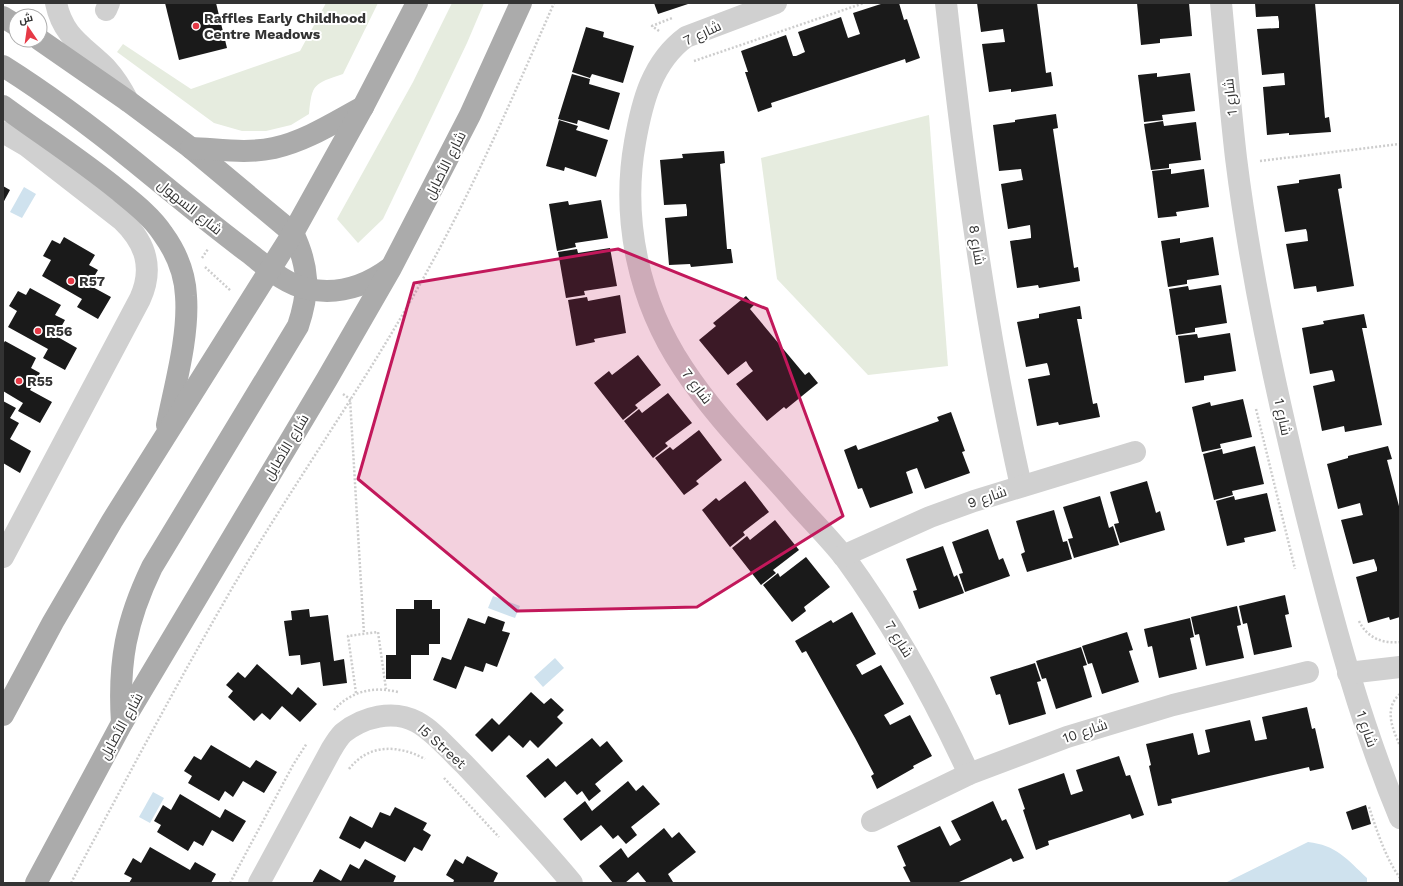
<svg xmlns="http://www.w3.org/2000/svg" width="1403" height="886" font-family="'Work Sans',Cairo,sans-serif">
  <rect width="100%" height="100%" fill="#fff"/>
  <g fill="#e6ecdf">
    <path d="M326,3h52l-35,71c-29,10 -31,9 -34,40l-18,11 -25,6h-24l-28,-8 -97,-71 6,-8 68,45 109,-38z"/>
    <polygon points="452,3 484,3 467,43 383,219 358,243 337,219 413,82"/>
    <polygon points="929,115 948,366 868,375 777,279 761,158"/>
  </g>
  <g fill="#cfe2ee">
    <polygon points="24,187 36,194 22,218 10,212"/>
    <polygon points="493,596 520,606 515,618 488,608"/>
    <polygon points="555,658 564,668 543,687 534,677"/>
    <polygon points="153,792 164,798 150,823 139,817"/>
    <path d="M1308,842c28,3 39,17 59,36v5h-142z"/>
  </g>
  <g fill="#1a1a1a">
    <polygon points="165,3 216,3 227,48 179,60"/>
    <polygon points="654,3 691,3 658,14"/>
    <polygon points="884,3 899,3 904,20 907,19 920,58 906,63 905,59 771,103 772,107 758,112 745,72 748,72 741,51 786,35 793,56 796,56 805,52 798,32 841,17 848,38 860,34 853,13"/>
    <polygon points="977,3 1037,3 1046,73 1051,72 1053,86 1011,92 1011,89 989,92 982,44 1005,42 1003,29 981,32"/>
    <polygon points="1137,3 1189,3 1192,36 1160,39 1160,43 1141,45"/>
    <polygon points="1255,3 1315,3 1325,118 1329,117 1331,132 1289,135 1289,133 1267,135 1263,87 1285,85 1284,73 1262,75 1257,29 1279,28 1279,22 1278,16 1256,17"/>
    <polygon points="586,27 604,32 603,37 634,46 623,83 592,74 590,78 572,72"/>
    <polygon points="1157,73 1157,77 1190,73 1195,111 1162,115 1163,120 1144,122 1138,75"/>
    <polygon points="572,74 590,79 589,84 620,93 609,130 578,120 577,124 558,119"/>
    <polygon points="1056,114 1058,128 1053,129 1059,169 1074,268 1078,267 1080,281 1039,288 1038,285 1017,288 1010,241 1031,238 1031,235 1030,225 1008,229 1001,184 1023,180 1022,175 1021,169 999,171 993,125 1015,122 1015,120"/>
    <polygon points="559,120 578,126 576,130 608,140 596,177 565,167 564,171 546,166"/>
    <polygon points="1163,121 1164,126 1196,122 1201,160 1169,164 1169,168 1151,170 1144,124"/>
    <polygon points="724,151 725,163 720,164 727,249 731,249 733,263 691,267 690,264 669,265 665,218 687,216 687,210 686,204 664,205 660,160 683,158 682,154"/>
    <polygon points="1171,169 1171,174 1204,169 1209,207 1176,212 1177,216 1158,218 1152,171"/>
    <polygon points="1340,174 1342,188 1338,189 1354,286 1317,292 1316,286 1294,289 1286,244 1308,241 1307,232 1306,229 1285,232 1277,186 1299,183 1299,180"/>
    <polygon points="3,186 10,190 3,203"/>
    <polygon points="601,200 608,238 575,243 576,247 557,251 549,204 568,201 569,205"/>
    <polygon points="64,237 95,255 89,265 98,270 89,285 111,297 98,319 77,307 82,299 42,276 51,260 43,256 52,240 60,244"/>
    <polygon points="1213,237 1219,275 1187,280 1187,284 1168,287 1161,241 1180,238 1180,243"/>
    <polygon points="610,248 617,286 584,291 585,295 566,298 558,252 577,249 578,253"/>
    <polygon points="1221,285 1227,323 1195,328 1195,332 1176,335 1169,289 1188,286 1189,290"/>
    <polygon points="30,288 61,305 55,315 65,320 56,336 77,348 65,370 43,358 48,349 8,327 17,311 9,306 18,291 26,295"/>
    <polygon points="620,295 626,333 594,339 595,342 576,346 568,300 587,297 588,301"/>
    <polygon points="746,296 754,305 750,309 805,375 809,372 818,383 786,409 784,407 767,421 736,384 753,371 749,366 746,361 728,375 699,340 716,326 713,323"/>
    <polygon points="1080,306 1082,319 1077,319 1093,404 1097,403 1100,417 1059,425 1058,422 1037,426 1028,379 1050,375 1048,366 1047,363 1026,367 1017,322 1039,318 1039,314"/>
    <polygon points="1364,314 1367,328 1362,328 1382,425 1345,432 1344,426 1322,431 1313,386 1335,381 1333,372 1332,370 1310,374 1302,328 1324,324 1323,321"/>
    <polygon points="1230,333 1236,371 1204,376 1204,380 1185,383 1178,336 1197,334 1198,338"/>
    <polygon points="5,341 36,358 31,368 40,373 30,390 52,402 40,423 18,411 23,403 3,391 3,344"/>
    <polygon points="638,355 661,385 635,405 638,408 623,420 594,383 609,371 612,375"/>
    <polygon points="668,393 692,423 665,443 668,446 653,458 624,421 639,409 642,413"/>
    <polygon points="1243,399 1252,437 1220,444 1221,448 1202,452 1192,407 1210,402 1211,406"/>
    <polygon points="3,401 16,408 10,418 19,423 10,439 31,451 20,473 3,463"/>
    <polygon points="951,412 965,451 962,452 970,473 925,489 917,468 911,470 906,472 913,493 870,508 862,488 858,489 844,450 856,445 858,450 939,421 937,417"/>
    <polygon points="699,430 722,460 696,481 699,484 684,495 655,458 670,447 673,450"/>
    <polygon points="1255,446 1264,484 1232,491 1233,495 1214,500 1203,454 1222,449 1223,454"/>
    <polygon points="1388,446 1392,459 1387,460 1400,510 1400,617 1390,620 1389,617 1368,623 1356,577 1377,571 1377,568 1374,559 1353,564 1341,520 1363,515 1362,512 1360,503 1338,509 1327,464 1348,458 1348,456"/>
    <polygon points="745,481 769,512 743,532 745,535 730,547 702,510 716,498 719,501"/>
    <polygon points="1147,481 1156,513 1160,511 1165,530 1120,543 1114,524 1119,523 1110,492"/>
    <polygon points="1267,493 1276,531 1244,538 1245,542 1227,546 1216,501 1234,496 1235,500"/>
    <polygon points="1100,496 1109,528 1113,526 1119,545 1074,558 1068,539 1073,538 1063,507"/>
    <polygon points="1054,510 1063,542 1067,541 1072,559 1027,572 1021,554 1025,552 1016,521"/>
    <polygon points="775,520 799,550 773,570 776,573 761,585 732,548 747,536 750,540"/>
    <polygon points="988,529 999,560 1003,558 1010,576 965,592 959,574 963,573 952,542"/>
    <polygon points="943,546 954,577 957,575 964,593 919,609 913,591 917,590 906,559"/>
    <polygon points="806,557 830,587 804,607 806,611 792,622 763,585 778,573 780,577"/>
    <polygon points="1285,595 1289,614 1285,615 1292,647 1254,655 1247,623 1243,624 1239,606"/>
    <polygon points="414,600 432,600 432,609 440,609 440,644 429,644 429,655 411,655 411,679 386,679 386,655 396,655 396,609 414,609"/>
    <polygon points="1237,606 1241,625 1237,626 1244,658 1206,666 1199,634 1195,635 1191,617"/>
    <polygon points="309,609 310,617 328,615 334,661 344,659 347,683 323,686 320,662 301,665 300,655 289,656 284,621 292,620 291,611"/>
    <polygon points="852,612 876,654 856,665 862,675 881,665 904,704 884,715 889,723 890,725 910,715 932,756 913,766 914,768 877,789 871,776 874,774 855,738 806,651 802,653 795,641 831,620 833,623"/>
    <polygon points="488,616 505,622 502,631 510,633 497,667 486,663 483,672 465,666 456,689 433,680 442,657 451,660 468,618 485,624"/>
    <polygon points="1190,618 1194,637 1190,638 1197,669 1159,678 1152,646 1148,647 1144,629"/>
    <polygon points="1127,632 1133,650 1129,651 1139,682 1102,694 1092,663 1088,664 1082,646"/>
    <polygon points="1081,647 1087,665 1083,666 1092,697 1056,709 1046,678 1042,679 1036,661"/>
    <polygon points="1035,663 1041,681 1037,682 1046,714 1009,725 1000,694 996,695 990,677"/>
    <polygon points="257,664 292,695 298,687 317,704 300,722 282,706 270,720 262,713 254,721 228,697 233,691 226,685 238,672 245,678"/>
    <polygon points="531,692 544,704 551,698 564,710 557,717 563,723 538,748 530,740 523,748 509,735 492,752 475,735 492,718 499,725"/>
    <polygon points="1307,707 1312,729 1315,728 1324,768 1310,771 1309,767 1269,776 1171,799 1172,803 1158,806 1149,766 1151,765 1146,744 1193,733 1198,755 1210,752 1205,730 1250,720 1255,741 1267,739 1262,717"/>
    <polygon points="592,738 600,747 607,741 623,761 595,784 601,791 589,801 582,791 577,795 565,781 545,798 526,776 548,758 556,767"/>
    <polygon points="211,745 250,768 256,760 277,772 264,793 243,781 233,797 225,791 219,801 188,783 192,776 184,771 194,756 201,760"/>
    <polygon points="1119,756 1126,776 1130,775 1144,815 1132,819 1130,814 1048,841 1049,845 1036,850 1023,810 1025,809 1018,789 1064,773 1071,795 1083,791 1076,770"/>
    <polygon points="628,781 636,791 643,785 660,804 631,827 637,835 626,844 618,835 613,839 601,825 581,841 563,819 585,801 592,811"/>
    <polygon points="180,794 220,818 225,809 246,821 233,842 212,830 203,846 194,841 188,851 157,832 161,825 154,821 163,805 171,810"/>
    <polygon points="993,801 1002,821 1006,819 1024,858 1013,862 1011,858 957,883 911,883 903,867 906,866 897,846 940,826 950,846 955,843 961,840 951,821"/>
    <polygon points="1366,805 1371,824 1352,830 1346,812"/>
    <polygon points="395,807 427,823 423,830 431,835 422,851 414,847 405,862 365,841 360,849 339,838 350,816 372,828 380,812 390,816"/>
    <polygon points="664,828 672,838 679,832 696,852 668,874 673,882 672,883 647,883 638,872 625,883 613,883 599,866 621,848 628,858"/>
    <polygon points="150,847 190,870 195,862 216,874 211,883 129,883 132,878 124,874 133,858 141,863"/>
    <polygon points="467,856 498,873 493,883 453,883 454,880 446,875 455,859 463,864"/>
    <polygon points="365,859 396,876 393,883 312,883 320,869 341,881 350,864 359,869"/>
  </g>
  <g fill="none" stroke-linecap="round" stroke-linejoin="round">
    <g stroke="#cdcdcd" stroke-width="2.5" stroke-dasharray="2 2" stroke-linecap="butt">
      <polyline points="659,31 652,26 672,18"/>
      <polyline points="694,61 864,3"/>
      <polyline points="1260,161 1400,144"/>
      <polyline points="202,258 208,249"/>
      <polyline points="205,267 231,291"/>
      <polyline points="343,394 350,399 364,634"/>
      <polyline points="1256,409 1295,569"/>
      <path d="M1359,621c8,17 24,23 41,21"/>
      <polyline points="356,693 348,636 378,632 386,689"/>
      <path d="M1400,694c-17,15 -7,35 0,52"/>
      <path d="M334,710c17,-19 40,-24 64,-18"/>
      <path d="M349,769c20,-26 50,-24 76,-10"/>
      <polyline points="444,778 499,837"/>
      <path d="M1369,807c8,24 16,50 31,71"/>
      <path d="M71,883c52,-98 104,-196 160,-293 62,-106 134,-206 193,-313 49,-88 90,-182 130,-274"/>
      <polyline points="230,883 293,765 307,743"/>
    </g>
    <g stroke="#d0d0d0" stroke-width="22">
      <path d="M56,3c7,34 28,43 50,65 9,10 16,21 22,33"/>
      <path d="M776,3l-90,34c-34,25 -44,65 -51,105 -14,78 4,160 48,226 32,49 75,91 113,135 16,18 34,36 49,55 49,67 89,140 124,216"/>
      <path d="M946,3c18,162 39,323 75,483"/>
      <path d="M1221,3c5,52 9,103 15,155 16,128 44,254 76,379 24,95 50,190 88,281"/>
      <polyline points="106,10 109,3"/>
      <path d="M3,132l24,14 95,74c24,23 32,48 18,79l-137,258"/>
      <polyline points="843,556 930,517 974,501 1135,452"/>
      <polyline points="1348,673 1400,667"/>
      <polyline points="872,821 969,774 1067,737 1173,705 1308,672"/>
      <path d="M259,883l72,-133c3,-5 7,-12 12,-17 20,-16 50,-24 74,-11 18,10 32,28 47,42 37,39 74,78 108,119"/>
    </g>
    <g stroke="#ababab" stroke-width="22">
      <polyline points="3,17 16,25"/>
      <path d="M40,40l88,61 63,47 102,85c16,34 17,57 5,93l-146,241c-26,54 -34,95 -30,156"/>
      <path d="M3,66c46,29 90,62 132,96 38,31 75,62 114,91 18,14 35,31 59,36 30,6 58,-3 82,-21"/>
      <path d="M3,106c38,28 78,54 115,84 16,13 34,27 45,44 13,18 22,40 23,62 3,40 -11,89 -19,129"/>
      <path d="M191,148c27,1 56,6 83,0 32,-7 61,-26 89,-41"/>
      <polyline points="3,715 53,622 112,521 293,233 363,107 417,3"/>
      <polyline points="36,883 122,723 327,379 391,268 470,115 521,3"/>
    </g>
  </g>
  <path fill="#c2185b" fill-opacity="0.2" stroke="#c2185b" stroke-width="3" stroke-linejoin="round" d="M618,249l149,60 76,207 -146,91 -180,4 -159,-132 56,-196z"/>
  <g fill="#e63946" stroke="#fff" stroke-width="1.5">
    <circle cx="196" cy="26" r="4"/>
    <circle cx="71" cy="281" r="4"/>
    <circle cx="38" cy="331" r="4"/>
    <circle cx="19" cy="381" r="4"/>
  </g>
  <g text-anchor="middle" dominant-baseline="central" stroke-width="4" stroke-linejoin="round" paint-order="stroke">
    <g font-size="14" font-weight="bold" fill="#333" stroke="#fff" text-anchor="start">
      <text x="204" y="18">Raffles Early Childhood<tspan x="204" dy="16">Centre Meadows</tspan></text>
      <text x="79" y="281">R57</text>
      <text x="46" y="331">R56</text>
      <text x="27" y="381">R55</text>
    </g>
    <g font-size="14" fill="#333" stroke="#fff">
      <text transform="translate(702 33) rotate(-25)">شارع 7</text>
      <text transform="translate(1230 97) rotate(-96)">شارع 1</text>
      <text transform="translate(445 165) rotate(-63)">شارع الأصايل</text>
      <text transform="translate(190 207) rotate(39)">شارع السهول</text>
      <text transform="translate(977 245) rotate(81)">شارع 8</text>
      <text transform="translate(697 386) rotate(53)">شارع 7</text>
      <text transform="translate(1283 417) rotate(78)">شارع 1</text>
      <text transform="translate(286 447) rotate(-59)">شارع الأصايل</text>
      <text transform="translate(987 497) rotate(-19)">شارع 9</text>
      <text transform="translate(899 639) rotate(58)">شارع 7</text>
      <text transform="translate(121 726) rotate(-61)">شارع الأصايل</text>
      <text transform="translate(1367 729) rotate(71)">شارع 1</text>
      <text transform="translate(1085 731) rotate(-19)">شارع 10</text>
      <text transform="translate(442 746) rotate(42)">I5 Street</text>
    </g>
  </g>
  <rect width="1403" height="886" fill="none" stroke="#333333" stroke-width="8"/>
  <g transform="translate(28 28) rotate(347)"><circle r="19" fill="#ffffff" stroke="#adadad"/>
  <path d="M0-3L7 15L0 10L-7 15Z" fill="#e63946"/>
  <text y="-6" font-size="11" font-weight="bold" text-anchor="middle" fill="#333333">ش</text>
  </g>
</svg>
